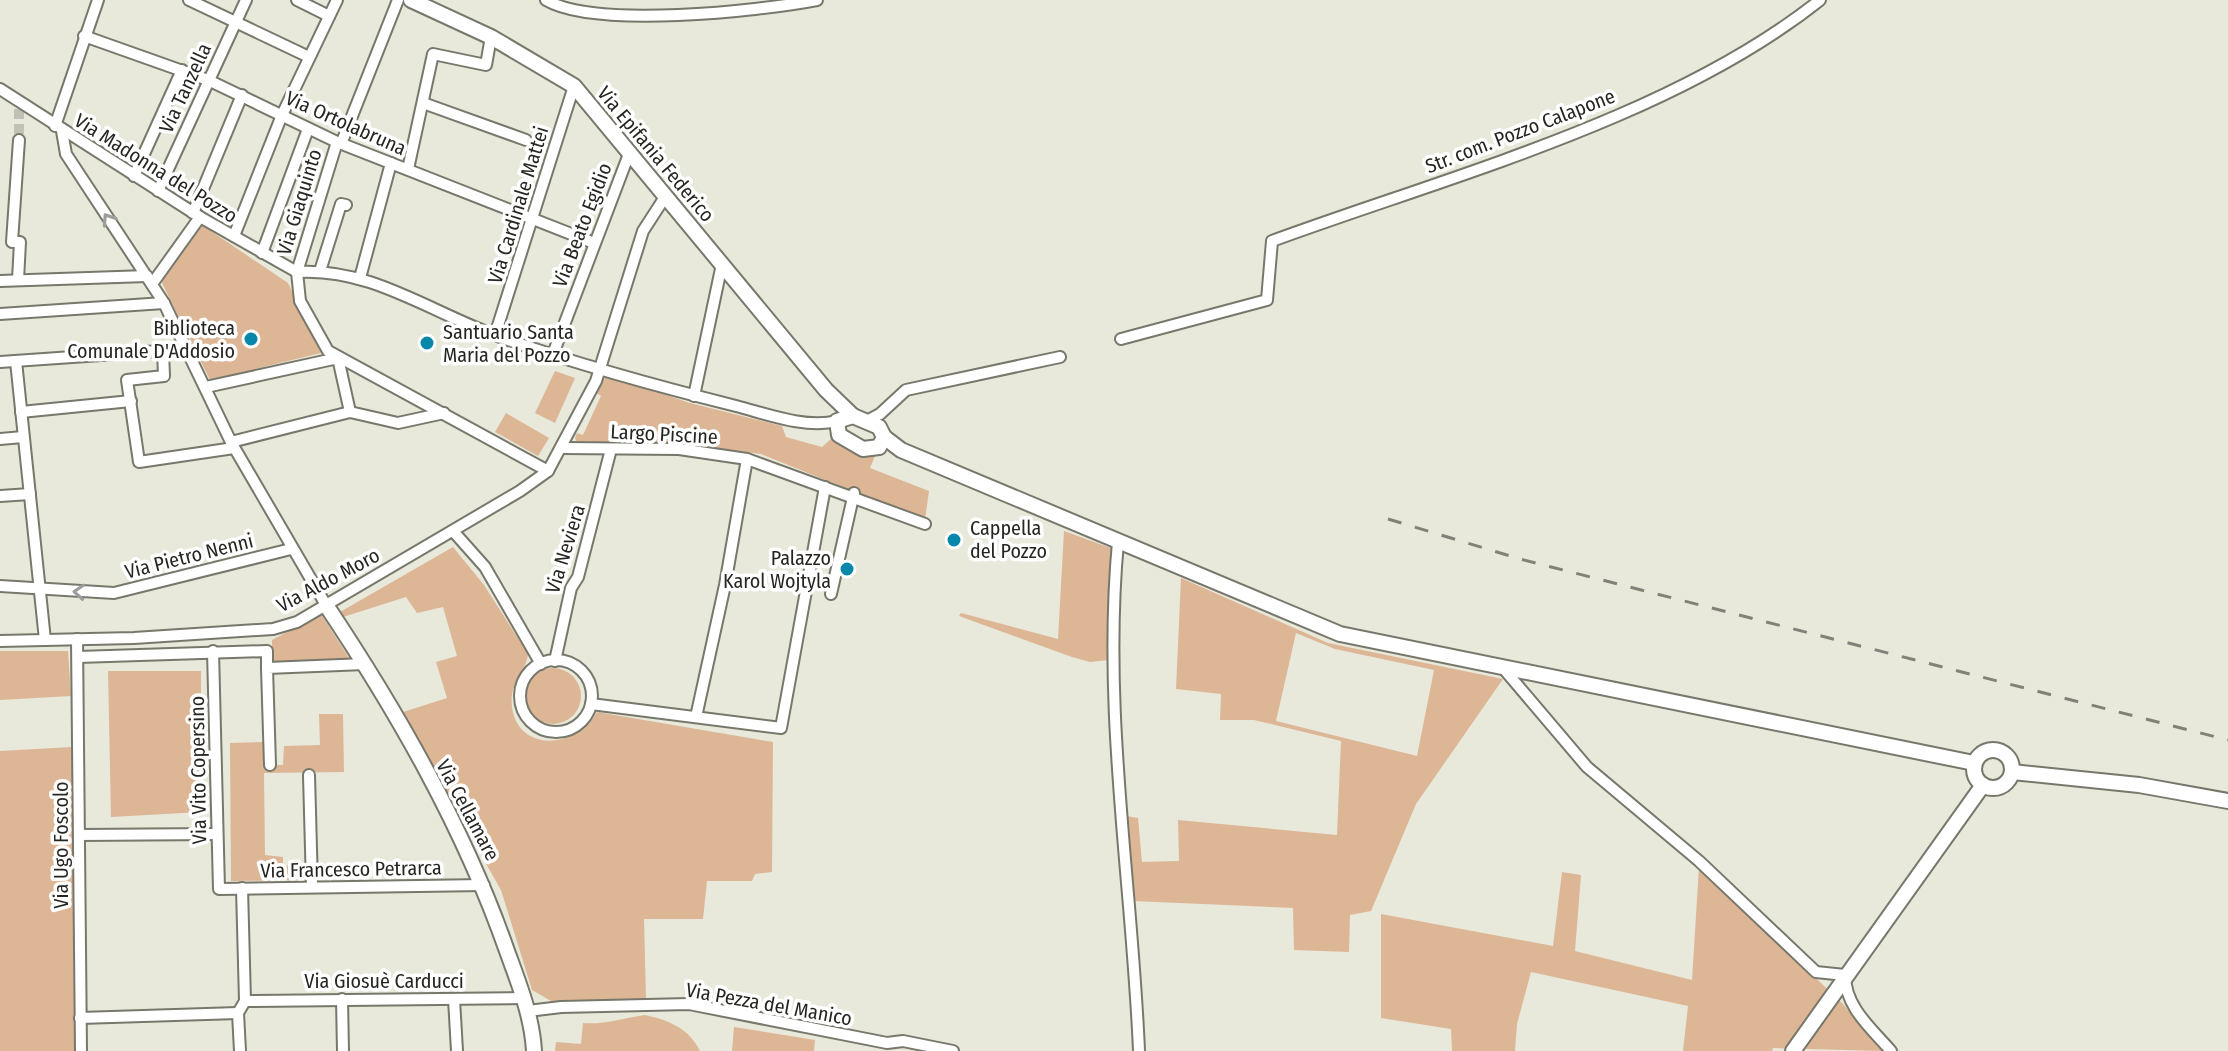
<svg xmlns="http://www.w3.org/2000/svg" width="2228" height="1051" font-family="'Fira Sans Condensed',sans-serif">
  <rect width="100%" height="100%" fill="#e8e8db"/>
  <g fill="#ddb696" fill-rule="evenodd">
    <polygon points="202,225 288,283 321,353 210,380 161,281"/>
    <polygon points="555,371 575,378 555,423 535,413"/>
    <polygon points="610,376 690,403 782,426 786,437 822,447 832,438 861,455 875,456 870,468 929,491 925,520 761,454 671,442 578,444 575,438 577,433 583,435 601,396 595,392 601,380"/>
    <polygon points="506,413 549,438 538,456 495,432"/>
    <polygon points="1064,531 1116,550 1108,612 1109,660 1090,662 1072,657 959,616 961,613 1058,639"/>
    <path d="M453,547l31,38 44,69c-3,22 -19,27 -16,53 6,46 65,42 85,5l176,30 -1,130 -17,2 -3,7h-45l-4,38h-59l2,80 -95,2 -19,-11 -31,-100 -101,-177 47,-15 -11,-36 21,-6 -14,-49 -26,6 -11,-16 -63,20 -3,-5z"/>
    <path d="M1181,578l147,65 175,36 -87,125 -45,107 -21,4 -1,37 -55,-2 -1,-42 -160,-7 -7,-85 12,2 4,44 37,-1 -1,-41 159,15 4,-94 -87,-21h-34l1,-26 -45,-5zM1296,633l39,16 99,21 -17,86 -141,-35z"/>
    <polygon points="321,614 349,658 272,662 272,640"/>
    <polygon points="0,651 68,651 71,696 0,700"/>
    <circle cx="553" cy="696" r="28"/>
    <polygon points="201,671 201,812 111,817 108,671"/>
    <polygon points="319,714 343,714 344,772 264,773 265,855 283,857 283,866 305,865 305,880 231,881 230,743 265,742 265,765 283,765 284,746 320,745"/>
    <polygon points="72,747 75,1051 0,1051 0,751"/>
    <polygon points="1699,867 1842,1003 1883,1051 1773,1048 1772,1051 1683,1051 1688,1006 1531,972 1517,1024 1515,1051 1452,1051 1451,1029 1381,1018 1381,914 1553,946 1562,872 1581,875 1575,951 1692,980"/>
    <path d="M645,1015c23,5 44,13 55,36h-145l1,-9 25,2 2,-21c23,2 39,-5 62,-8z"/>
    <polygon points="734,1027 815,1040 814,1051 732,1051"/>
  </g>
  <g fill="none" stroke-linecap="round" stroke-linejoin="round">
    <polyline stroke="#c1c1b6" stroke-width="10" stroke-dasharray="10 5" stroke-linecap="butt" points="19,109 19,140"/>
    <g stroke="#77776b" stroke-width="14">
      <g id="street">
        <polyline points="189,0 309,57"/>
        <polyline points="297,0 329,16"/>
        <path d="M546,0c49,29 213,11 271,0"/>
        <polyline points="84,36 208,80 337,142 594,243"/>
        <polyline points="0,89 200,217 297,272"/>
        <polyline points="423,103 526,140"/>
        <polyline points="55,126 98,0"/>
        <polyline points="62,131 66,154 164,303 231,442 326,605"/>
        <polyline points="337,142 297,272 300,301 328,351 548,471"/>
        <polyline points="341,144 398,0"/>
        <polyline points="408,169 433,54 486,65 491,37"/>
        <polyline points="134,176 182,70"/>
        <polyline points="158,191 246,0"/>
        <polyline points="193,213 242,95"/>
        <polyline points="234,236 282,115 337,0"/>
        <polyline points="262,253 308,129"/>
        <polyline points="320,271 341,204 346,205"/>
        <path d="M297,272c73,-5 133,40 200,64 78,28 159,50 239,70 31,8 70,23 101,15"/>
        <polyline points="360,278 391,163"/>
        <polyline points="18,280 20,242 12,242 19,140"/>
        <polyline points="0,281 147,276"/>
        <polyline points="152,284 200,217"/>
        <polyline points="0,314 164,303"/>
        <polyline points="495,335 574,86"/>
        <path d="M1121,339l146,-39 5,-59c177,-65 400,-123 548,-241"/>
        <polyline points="163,351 164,376 127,380 139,462 234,448"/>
        <polyline points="553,354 629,154"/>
        <polyline points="16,361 45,640"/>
        <polyline points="0,362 188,349"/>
        <polyline points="206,387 338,358 350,412"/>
        <polyline points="694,396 722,264"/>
        <polyline points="21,412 131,401"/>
        <polyline points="867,421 880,414 906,390 1060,357"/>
        <polyline points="0,439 23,437"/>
        <polyline points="231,442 350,412 398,423 444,413"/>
        <polyline points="562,448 679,449 747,459 925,524"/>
        <polyline points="0,496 30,494"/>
        <polyline points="453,531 485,567 541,664"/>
        <path d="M1118,542c-16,171 14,339 21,509"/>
        <polyline points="0,586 114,593 291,549"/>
        <polyline points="831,594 854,493"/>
        <polyline points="77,639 81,1051"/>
        <polyline points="0,641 134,638 273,629 297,622 520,491 548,471 596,381 643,231 665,197"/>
        <polyline points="213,651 219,889 484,885"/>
        <polyline points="78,657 267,651 267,668"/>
        <circle cx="556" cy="696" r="36"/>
        <polyline points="555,661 571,588 578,577 611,449"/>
        <path d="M1503,668l84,99 112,94 117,111 29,3c0,32 26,53 46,76"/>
        <polyline points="591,704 781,728 825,487"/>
        <polyline points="696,717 725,585 747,459"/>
        <polyline points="270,765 267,668 365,664"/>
        <polyline points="309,775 312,886"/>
        <polyline points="79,835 217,834"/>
        <polyline points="342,999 343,1051"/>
        <polyline points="454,999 457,1051"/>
        <polyline points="245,1001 524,998"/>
        <polyline points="528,1011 561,1007 689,1004 887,1043 903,1041 953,1051"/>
        <polyline points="80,1018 238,1013"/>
        <polyline points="240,1051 238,1013 245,1001 242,888"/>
      </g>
    </g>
    <g stroke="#77776b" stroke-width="18">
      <g id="secondary">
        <polyline points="411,0 491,37 574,86 826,390 853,416"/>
        <polygon points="853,416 879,427 884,437 879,447 863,449 839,435 837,421"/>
        <polyline points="884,437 901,450 1340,634 1974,763"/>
        <path d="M326,605c72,108 138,223 181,346 12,33 25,65 27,100"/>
        <circle cx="1993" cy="769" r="19"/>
        <polyline points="2012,772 2139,785 2228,801"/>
        <polyline points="1793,1051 1983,785"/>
      </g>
    </g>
    <use href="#street" stroke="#fff" stroke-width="10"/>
    <use href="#secondary" stroke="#fff" stroke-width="14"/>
    <polyline stroke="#818178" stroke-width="3" stroke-dasharray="14 14" stroke-linecap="butt" points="1388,519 1520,559 2228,740"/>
  </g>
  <defs><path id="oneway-chevron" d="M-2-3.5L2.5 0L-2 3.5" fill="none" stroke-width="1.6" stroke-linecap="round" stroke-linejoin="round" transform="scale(2)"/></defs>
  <g stroke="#9d9d9b">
    <use href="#oneway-chevron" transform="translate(108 219) rotate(-124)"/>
    <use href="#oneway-chevron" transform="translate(79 592) rotate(-176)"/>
  </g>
  <g fill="#0788aa" stroke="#fff" stroke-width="3">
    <circle cx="251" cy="339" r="8"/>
    <circle cx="427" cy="343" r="8"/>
    <circle cx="954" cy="540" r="8"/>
    <circle cx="847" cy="569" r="8"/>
  </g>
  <g text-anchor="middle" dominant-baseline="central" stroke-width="7" stroke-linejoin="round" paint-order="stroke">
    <g font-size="20" fill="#262621" stroke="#fff">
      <text transform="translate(185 88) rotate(-65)">Via Tanzella</text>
      <text transform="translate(346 123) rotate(24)">Via Ortolabruna</text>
      <text transform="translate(1520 131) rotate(-21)">Str. com. Pozzo Calapone</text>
      <text transform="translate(656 154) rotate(50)">Via Epifania Federico</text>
      <text transform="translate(156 168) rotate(32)">Via Madonna del Pozzo</text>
      <text transform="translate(299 202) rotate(-73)">Via Giaquinto</text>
      <text transform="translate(518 205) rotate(-73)">Via Cardinale Mattei</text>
      <text transform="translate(582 225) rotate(-69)">Via Beato Egidio</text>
      <text transform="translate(664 434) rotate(3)">Largo Piscine</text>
      <text transform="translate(565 549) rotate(-73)">Via Neviera</text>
      <text transform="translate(189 556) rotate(-14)">Via Pietro Nenni</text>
      <text transform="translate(328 580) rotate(-28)">Via Aldo Moro</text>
      <text transform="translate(198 770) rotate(-91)">Via Vito Copersino</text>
      <text transform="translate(468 810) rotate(62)">Via Cellamare</text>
      <text transform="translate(61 845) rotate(-90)">Via Ugo Foscolo</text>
      <text transform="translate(351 869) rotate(-1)">Via Francesco Petrarca</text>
      <text x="384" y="981">Via Giosuè Carducci</text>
      <text transform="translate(769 1004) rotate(10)">Via Pezza del Manico</text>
    </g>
    <g font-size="20" fill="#262621" stroke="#fff" text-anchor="end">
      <text x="235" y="328">Biblioteca<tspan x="235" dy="23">Comunale D'Addosio</tspan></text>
      <text x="443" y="332" text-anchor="start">Santuario Santa<tspan x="443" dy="23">Maria del Pozzo</tspan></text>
      <text x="970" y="528" text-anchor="start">Cappella<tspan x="970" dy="23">del Pozzo</tspan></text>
      <text x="831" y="558">Palazzo<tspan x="831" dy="23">Karol Wojtyla</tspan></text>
    </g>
  </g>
</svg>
